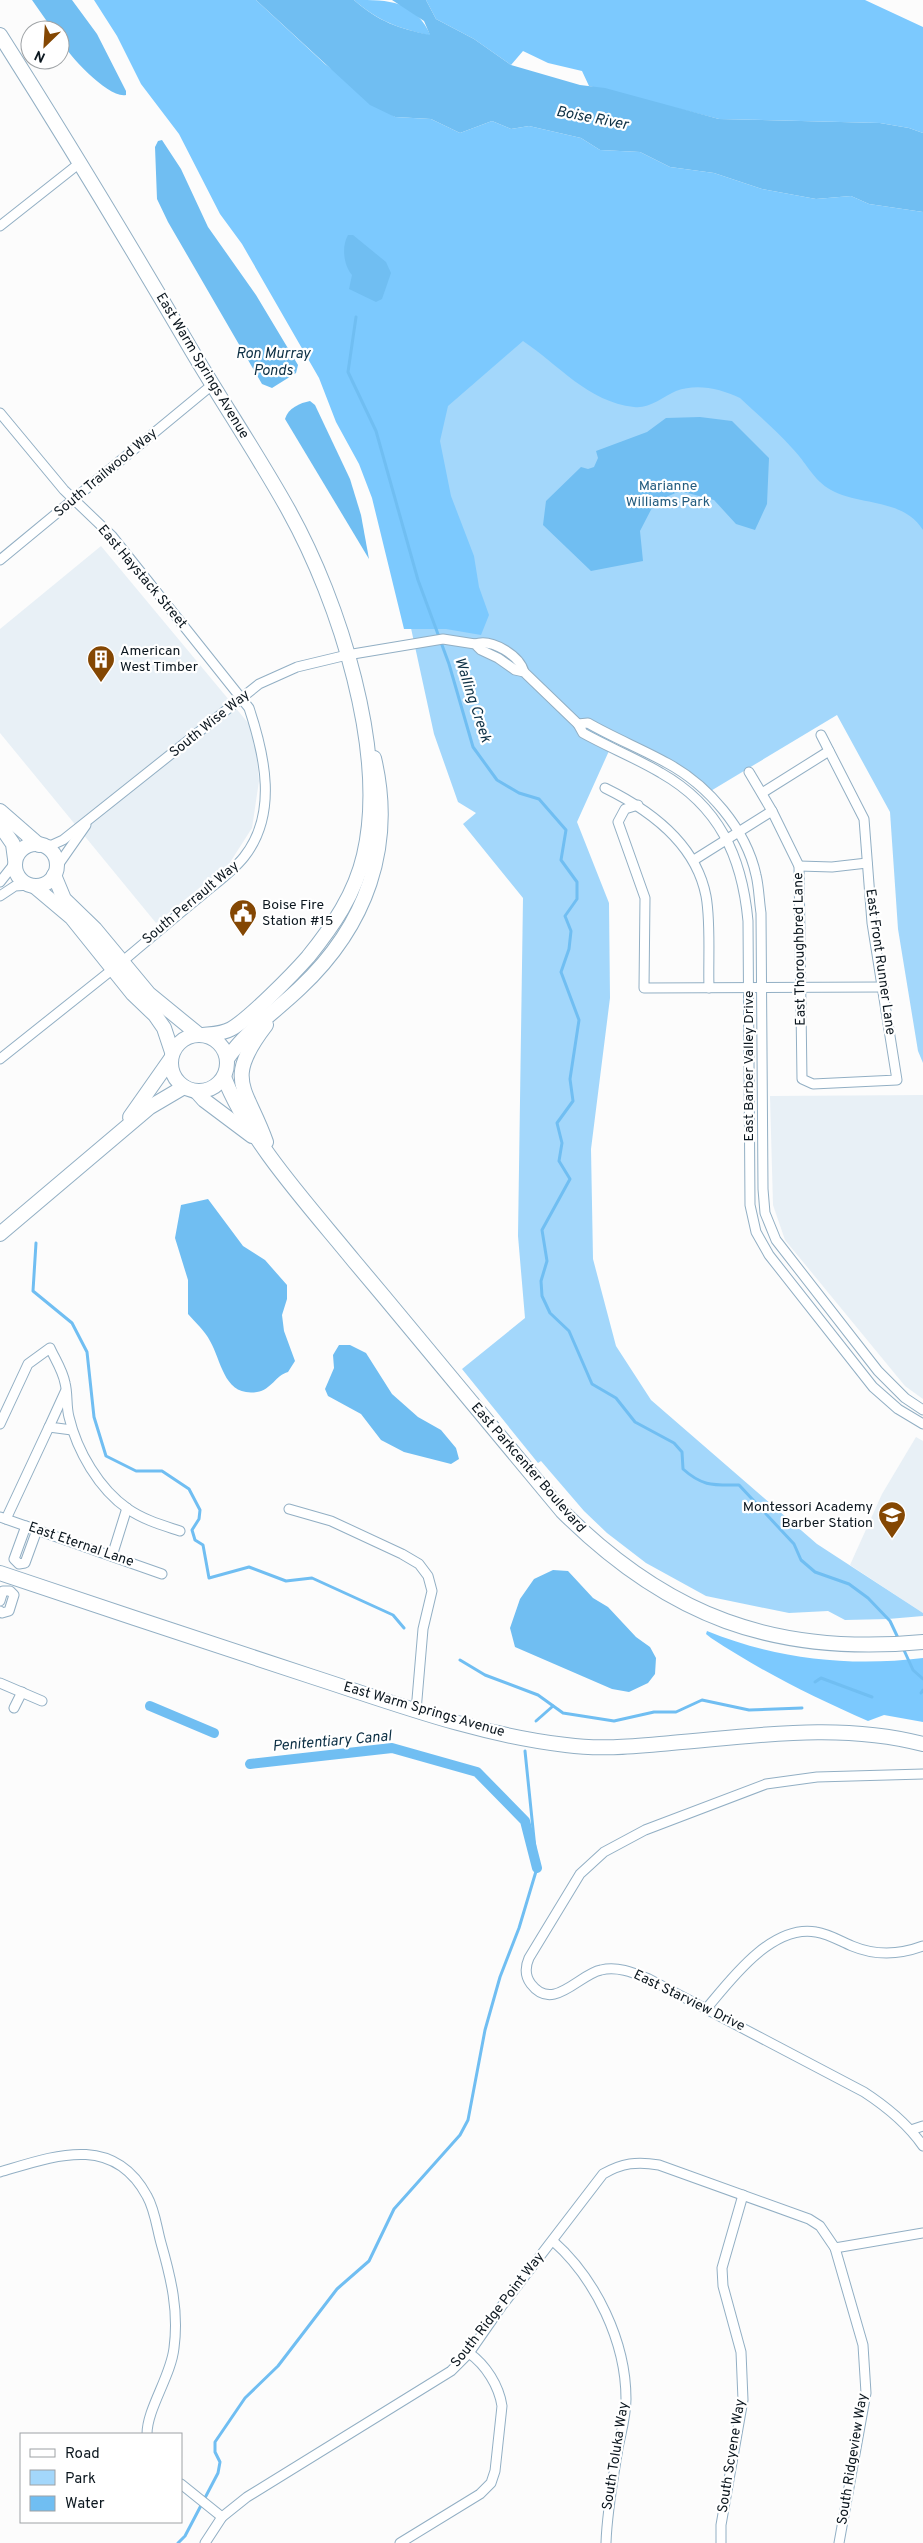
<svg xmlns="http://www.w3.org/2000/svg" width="923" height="2543" font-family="Overpass,sans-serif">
  <rect width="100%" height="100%" fill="#fcfcfc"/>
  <g fill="#e8f0f6">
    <polygon points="101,546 254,730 259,781 252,828 229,864 156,923 0,733 0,629"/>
    <polygon points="923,1095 923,1399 905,1386 785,1240 773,1205 770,1096"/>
    <polygon points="916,1437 923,1441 923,1613 850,1565 882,1494"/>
  </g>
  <polygon fill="#a3d7fb" points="419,172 923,227 923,1063 918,1051 898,929 890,812 837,715 704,795 668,767 613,742 577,822 609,903 610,998 591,1149 593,1259 616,1346 651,1400 817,1544 923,1613 923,1616 888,1619 845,1620 828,1611 789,1613 706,1596 646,1563 607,1533 584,1511 541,1461 538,1463 462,1369 525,1318 518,1236 523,898 463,824 476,813 458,802 434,734 404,596"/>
  <g fill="#7cc9fe">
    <path d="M94,0h162l69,64 70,53 36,2 29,14 32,-12 19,8 18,-3 52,12 19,12 40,2 30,15 44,6 48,16 54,10 35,-3 18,8 54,8v318c-20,-32 -63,-24 -92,-40 -18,-10 -25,-28 -39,-42 -16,-18 -35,-34 -52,-50 -19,-9 -43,-15 -64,-7 -13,6 -27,18 -42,16 -46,-5 -75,-42 -111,-66l-75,65 -8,35 11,55 23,60 5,31 10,28 -8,20 -35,-6h-42l-32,-131 -13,-34 -23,-42 -17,-44 -77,-134 -22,-30 -41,-80 -38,-50 -24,-48z"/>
    <path d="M354,0c36,0 60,0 77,36 -32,-8 -52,-14 -77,-36z"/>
    <polygon points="426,0 865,0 923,27 923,133 909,128 880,123 719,119 589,86 582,71 548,63 523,51 511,65 474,39 436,19"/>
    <path d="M707,1631c69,28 142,36 216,27v64l-39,-7 -16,6c-55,-24 -107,-50 -157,-83l-5,-4z"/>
  </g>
  <g fill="#70bef2">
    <path d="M32,0h40l25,34 29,57v4c-17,4 -57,-39 -65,-54 -2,-3 -1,-7 -1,-11h-7z"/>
    <path d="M256,0h98c25,22 44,28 76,35l-6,-14 -32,-21h34l10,19 38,20 37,26 69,20 25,3 114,31 161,4 29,5 14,5v79l-54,-8 -18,-8 -35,3 -54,-10 -48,-16 -44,-6 -30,-15 -40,-2 -19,-12 -52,-12 -18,3 -19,-8 -32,12 -29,-14 -36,-2 -25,-12z"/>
    <polygon points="162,140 181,169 208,227 256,295 298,365 296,373 272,388 262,384 168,222 157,199 155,147 158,141"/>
    <path d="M348,235h5l33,27 5,11 -9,26 -6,3 -27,-13 3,-14c-8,-9 -11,-28 -4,-40z"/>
    <path d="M310,401l5,4 35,74 11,36 8,44 -84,-140c3,-11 15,-16 25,-18z"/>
    <polygon points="700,417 732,421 769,458 767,504 755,530 736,524 714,500 680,491 655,502 640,531 643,561 591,571 543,525 546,501 581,467 588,469 594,467 598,458 596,451 647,432 666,418"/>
    <path d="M208,1199l35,47 22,14 22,25v14l-5,16 2,16 11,30 -7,11c-12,3 -17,18 -31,20 -33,5 -35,-30 -47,-51 -5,-10 -15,-19 -22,-27v-34l-13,-42 6,-33z"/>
    <polygon points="339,1345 350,1345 366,1353 392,1394 418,1417 441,1430 456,1448 459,1459 451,1464 404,1452 381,1440 361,1414 328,1396 325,1389 334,1368 333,1355"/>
    <polygon points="553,1570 568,1571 593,1598 608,1607 636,1637 650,1647 656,1658 655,1674 648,1683 629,1692 612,1689 515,1647 510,1628 520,1599 534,1579"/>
  </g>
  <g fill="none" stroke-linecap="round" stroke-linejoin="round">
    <g stroke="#70bef2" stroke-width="3">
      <path d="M356,317l-8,55 28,59 42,149 31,84 24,83 24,33 22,13 20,6 27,31 -5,30 16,22v17l-12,17 6,15 -2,18 -8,23 18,48 -9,59 3,22 -16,22 5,20 -3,18 11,18 -28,51 5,31 -6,20 1,15 8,17 19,18 23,53 24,14 19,24 39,21 8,9 1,17c20,18 31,16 56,16l55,59 7,16 14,12 34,12 19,14 22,23 9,19"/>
      <polyline points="36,1243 33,1291 72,1323 87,1352 94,1417 106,1456 136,1471 162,1471 189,1489 200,1510 199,1519 192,1530 195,1540 203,1545 209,1578 249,1567 286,1581 312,1578 393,1615 404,1628"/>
      <polyline points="903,1648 913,1670 923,1679"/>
      <polyline points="460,1660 485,1675 538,1695 563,1713 614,1721 654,1712 676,1712 702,1700 749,1710 802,1708"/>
      <polyline points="815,1682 821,1678 872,1697"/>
      <polyline points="921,1693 923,1690"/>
      <polyline points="536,1721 553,1706"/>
      <polyline points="178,2543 185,2536 218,2473 220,2462 215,2452 215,2442 245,2398 278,2366 337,2289 369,2261 394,2209 460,2135 468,2120 485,2030 500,1977 519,1928 537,1868 525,1751"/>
    </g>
    <g stroke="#70bef2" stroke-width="10">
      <polyline points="150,1706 214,1733"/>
      <polyline points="250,1764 392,1748 477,1772 525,1821 537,1868"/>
    </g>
    <g stroke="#92afc4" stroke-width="11">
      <g id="street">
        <polyline points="0,226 81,162"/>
        <path d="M0,413l64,77 48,46 137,172c16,48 29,106 -5,149 -12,15 -28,26 -42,38 -27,22 -53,44 -79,66"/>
        <polyline points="0,560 212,385"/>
        <path d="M475,644c17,-6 45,12 49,28"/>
        <path d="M578,724l10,-1c26,15 54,26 79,40 41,22 79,66 89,112 3,12 3,25 5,38l2,276 2,24 11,27 102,131 27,27 18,12"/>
        <polyline points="749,772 772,811 799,866 802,1079 813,1084 897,1080 872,923 864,819 821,735"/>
        <path d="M605,788c45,22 91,56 101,108 5,27 2,64 3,92"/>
        <polyline points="762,793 829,751"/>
        <polyline points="638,805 625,809 618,822 645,898 644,988 883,987"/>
        <path d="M39,845h13l11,-5 196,-156 38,-17 50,-12 96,-16 32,5 6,6 17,8 17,12 9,2 54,52 5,9c25,14 53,25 78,40 58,33 81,83 87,148l2,284 6,27 13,23 104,132 25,22 25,15"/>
        <polyline points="694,860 772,811"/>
        <polyline points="799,866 832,867 867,863"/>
        <polyline points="56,868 86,825"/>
        <polyline points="0,882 15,863"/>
        <polyline points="0,896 15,886 30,885"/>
        <polyline points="0,1059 113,969"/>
        <polyline points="65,1392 49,1427 72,1430"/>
        <path d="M0,1424l28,-60 22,-16c5,11 13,23 15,35 3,11 1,23 4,34 8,34 30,72 59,92 16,11 34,16 52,22"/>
        <polyline points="289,1509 331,1521 402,1554 419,1564 428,1576 432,1591 423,1629 416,1711"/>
        <polyline points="0,1517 162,1574"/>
        <polyline points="6,1519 49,1427"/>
        <polyline points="26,1526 14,1559 19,1564 25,1563 37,1530"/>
        <polyline points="112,1556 127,1508"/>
        <polyline points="0,1601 3,1591 10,1591 14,1595 9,1611 2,1613 0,1611"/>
        <polyline points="0,1683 42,1701"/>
        <polyline points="14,1708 22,1692"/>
        <path d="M923,1774l-106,3 -51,7 -121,46 -41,22 -24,22 -51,84c-4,9 -4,18 2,26 22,29 48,-10 70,-14 17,-4 33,3 48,9l215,113c23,15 43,31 59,54"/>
        <path d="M707,2008c24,-29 65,-84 109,-76 13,2 24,9 36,14 24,10 47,9 71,0"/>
        <polyline points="911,2130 923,2126"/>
        <path d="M0,2172c54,-16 113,-39 147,24 8,14 10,33 14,47 10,35 18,68 13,105 -3,28 -27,61 -27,86"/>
        <path d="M553,2241c43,38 73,101 73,158 0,17 -5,34 -8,49 -5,32 -11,63 -12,95"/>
        <polyline points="835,2248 923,2233"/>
        <polyline points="181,2484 222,2517"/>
        <path d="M205,2543l17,-26 25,-20 204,-126 18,-18 32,-46 102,-133c19,-11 34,-13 56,-9l150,54 11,7 15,22 28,97 3,48 -27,150"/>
        <path d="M400,2543l80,-49 11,-11 4,-12 7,-65c-3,-20 -16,-41 -33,-53"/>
        <polyline points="721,2543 721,2525 743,2400 741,2352 723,2286 722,2268 743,2195"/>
      </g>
    </g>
    <g stroke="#92afc4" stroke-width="16">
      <g id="secondary">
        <path d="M0,35c66,104 130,210 192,316 32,54 67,106 97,160 50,90 99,242 75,344 -9,39 -31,71 -56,102 -14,16 -59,62 -77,72 -9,5 -18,5 -28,6"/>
        <polyline points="0,811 39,845"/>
        <polyline points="0,825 13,844 15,859"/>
        <circle cx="36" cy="865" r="21"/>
        <polyline points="54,875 64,899 95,929 149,994 198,1034"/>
        <polyline points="34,886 72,918 133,994 155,1015 164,1028 172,1052"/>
        <circle cx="199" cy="1063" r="28"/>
        <path d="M227,1059c20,-29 48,-47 73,-71 66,-62 95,-141 74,-230"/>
        <path d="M224,1077c24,63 87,131 130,184 70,83 139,167 208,250 105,105 212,145 361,131"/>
        <polyline points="196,1091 204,1100 252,1136"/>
        <polyline points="130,1117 170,1060"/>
        <path d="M266,1142c-20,-56 -43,-61 0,-117"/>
        <polyline points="0,1234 150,1107 184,1087"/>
        <path d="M0,1573c104,35 209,70 313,104 83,27 166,58 253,68 36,5 70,1 105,-2 84,-7 169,-21 252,1"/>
      </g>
    </g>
    <use href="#street" stroke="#fff" stroke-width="9"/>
    <use href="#secondary" stroke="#fff" stroke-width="14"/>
  </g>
  <defs>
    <g id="building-pin" transform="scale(1.4375)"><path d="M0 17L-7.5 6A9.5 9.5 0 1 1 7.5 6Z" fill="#844703" stroke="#fff"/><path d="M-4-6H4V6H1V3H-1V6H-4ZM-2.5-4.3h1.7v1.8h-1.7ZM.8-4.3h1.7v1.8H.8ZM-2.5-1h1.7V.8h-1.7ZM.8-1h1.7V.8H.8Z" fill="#fff"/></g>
    <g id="civic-pin" transform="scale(1.4375)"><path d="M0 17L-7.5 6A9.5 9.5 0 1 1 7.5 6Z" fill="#844703" stroke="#fff"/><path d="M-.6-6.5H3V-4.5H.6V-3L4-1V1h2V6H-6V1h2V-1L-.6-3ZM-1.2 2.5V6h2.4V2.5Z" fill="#fff"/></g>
    <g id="school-pin" transform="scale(1.4375)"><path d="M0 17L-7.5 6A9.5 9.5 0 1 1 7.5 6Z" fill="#844703" stroke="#fff"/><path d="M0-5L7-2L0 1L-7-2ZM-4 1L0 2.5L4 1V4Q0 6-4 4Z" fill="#fff"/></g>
  </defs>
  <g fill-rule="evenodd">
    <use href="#building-pin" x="101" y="659"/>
    <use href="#civic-pin" x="243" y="913"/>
    <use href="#school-pin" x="892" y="1515"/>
  </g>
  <g text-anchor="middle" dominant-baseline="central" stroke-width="4.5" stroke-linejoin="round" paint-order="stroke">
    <g font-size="14" fill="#0c171f" stroke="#fff">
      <text transform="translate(202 366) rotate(59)">East Warm Springs Avenue</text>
      <text transform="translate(106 473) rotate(-40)">South Trailwood Way</text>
      <text transform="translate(142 577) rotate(50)">East Haystack Street</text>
      <text transform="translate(210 724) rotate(-39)">South Wise Way</text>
      <text transform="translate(191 903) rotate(-40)">South Perrault Way</text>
      <text transform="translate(800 949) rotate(-91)">East Thoroughbred Lane</text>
      <text transform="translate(880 962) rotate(82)">East Front Runner Lane</text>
      <text transform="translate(749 1066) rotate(-90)">East Barber Valley Drive</text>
      <text transform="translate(528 1468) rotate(49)">East Parkcenter Boulevard</text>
      <text transform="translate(81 1545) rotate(19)">East Eternal Lane</text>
      <text transform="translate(424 1710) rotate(16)">East Warm Springs Avenue</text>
      <text transform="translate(689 2001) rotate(26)">East Starview Drive</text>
      <text transform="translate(498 2310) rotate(-52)">South Ridge Point Way</text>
      <text transform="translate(616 2456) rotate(-81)">South Toluka Way</text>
      <text transform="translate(732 2456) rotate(-81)">South Scyene Way</text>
      <text transform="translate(853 2459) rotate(-81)">South Ridgeview Way</text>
    </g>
    <g font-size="14" fill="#235c7f" stroke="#fff">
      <text x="668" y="486">Marianne<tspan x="668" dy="16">Williams Park</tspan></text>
    </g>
    <g font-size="14" fill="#0c171f" stroke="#fff" text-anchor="start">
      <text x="120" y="651">American<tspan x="120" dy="16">West Timber</tspan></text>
      <text x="262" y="905">Boise Fire<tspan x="262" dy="16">Station #15</tspan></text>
      <text x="873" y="1507" text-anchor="end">Montessori Academy<tspan x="873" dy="16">Barber Station</tspan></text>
    </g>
    <g font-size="15" font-style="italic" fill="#0c2f44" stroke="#fff">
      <text transform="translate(592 119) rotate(11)">Boise River</text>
      <text x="273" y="354">Ron Murray<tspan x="273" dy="17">Ponds</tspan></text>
      <text transform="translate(472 700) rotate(72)">Walling Creek</text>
      <text transform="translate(332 1742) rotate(-5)">Penitentiary Canal</text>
    </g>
  </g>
  <rect x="20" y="2433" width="162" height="90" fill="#ffffff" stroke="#9ea2a5"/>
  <rect x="30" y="2449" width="25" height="8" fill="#ffffff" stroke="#9ea2a5"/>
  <text x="65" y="2458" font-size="15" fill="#0c171f">Road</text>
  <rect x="30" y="2470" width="25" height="15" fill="#a3d7fb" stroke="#9ea2a5"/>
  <text x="65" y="2483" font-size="15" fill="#0c171f">Park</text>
  <rect x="30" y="2496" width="25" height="15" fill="#70bef2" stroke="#9ea2a5"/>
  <text x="65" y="2508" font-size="15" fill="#0c171f">Water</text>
  <g transform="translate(45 45) rotate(205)"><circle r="24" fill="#ffffff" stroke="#9ea2a5"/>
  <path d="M0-4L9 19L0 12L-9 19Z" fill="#844703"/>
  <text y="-8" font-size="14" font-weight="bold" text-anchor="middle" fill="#0c171f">N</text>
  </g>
</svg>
